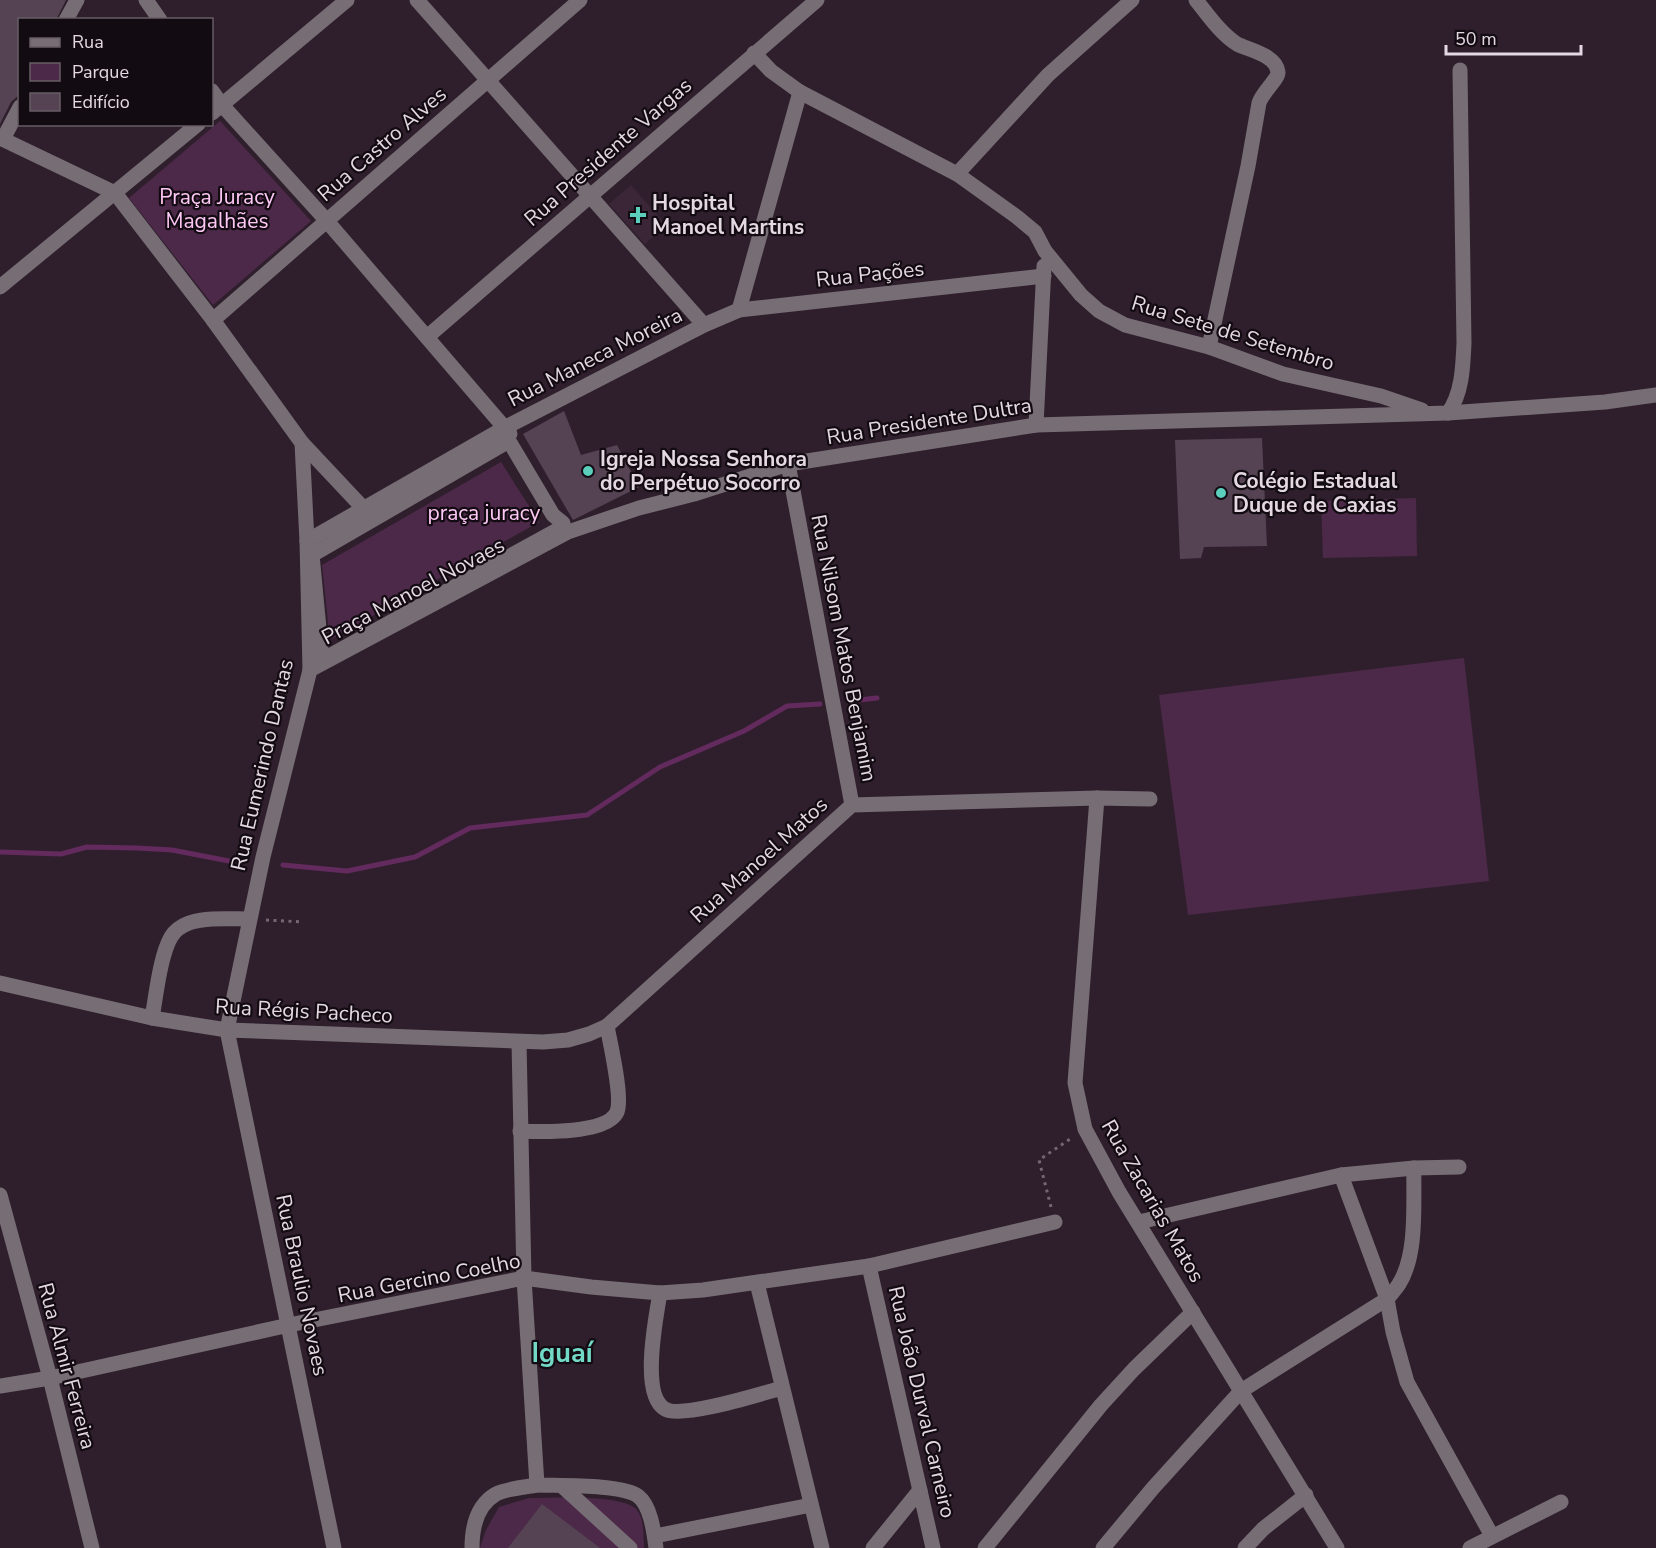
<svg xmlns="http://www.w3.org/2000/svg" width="1656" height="1548" font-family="'Nunito Sans',sans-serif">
  <rect width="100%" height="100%" fill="#2f1f2d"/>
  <polygon fill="#3b2638" points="631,185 666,225 645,244 609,204"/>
  <g fill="#4d2949">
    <polygon points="220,121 311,221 213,305 129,198"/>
    <polygon points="501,462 539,522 330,640 322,565"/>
    <polygon points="1416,498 1417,556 1323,558 1321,501"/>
    <polygon points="1464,658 1489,881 1188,915 1159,695"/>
    <path d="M529,1498c23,0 88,-4 106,10 10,9 8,28 9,40h-164l6,-18 13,-23z"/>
  </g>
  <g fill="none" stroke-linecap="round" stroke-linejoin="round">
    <g stroke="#632a5e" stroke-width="5">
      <polyline points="850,701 877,698"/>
      <polyline points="0,852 61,854 87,847 137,848 172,850 229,861"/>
      <polyline points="283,865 347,871 415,857 470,828 587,815 660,767 744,731 787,706 820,704"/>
    </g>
  </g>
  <g fill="#554353">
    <polygon points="0,0 66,0 56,20 20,20 20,94 11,102 0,124"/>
    <polygon points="564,411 581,455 617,445 639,487 573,520 523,434"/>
    <polygon points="1262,438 1267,546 1204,547 1201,558 1180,559 1175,440"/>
    <polygon points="542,1504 600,1548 508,1548"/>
  </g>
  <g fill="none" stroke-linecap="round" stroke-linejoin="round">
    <g stroke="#746672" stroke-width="3" stroke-dasharray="3 4.5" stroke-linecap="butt">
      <polyline points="266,920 303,922"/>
      <polyline points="1051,1207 1039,1160 1073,1137"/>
    </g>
    <g stroke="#776e75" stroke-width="15">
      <polyline points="146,0 160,20"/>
      <polyline points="417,0 704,325"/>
      <path d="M1196,0c12,15 25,34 41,44 12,6 39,11 41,28 1,6 -16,21 -19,31l-11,63 -39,181"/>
      <polyline points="66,20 77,0"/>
      <polyline points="754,53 771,71 800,92 957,174 1017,217 1035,232 1045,251 1081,295 1099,311 1125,325 1209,347 1283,374 1381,396 1422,410"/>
      <polyline points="212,91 222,105 326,220 510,434"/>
      <polyline points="212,113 347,0"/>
      <polyline points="0,138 115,193 213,320 302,443 307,541 310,670 263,857 227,1030 334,1548"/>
      <polyline points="3,139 20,107"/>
      <polyline points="957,174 1048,75 1132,0"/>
      <polyline points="0,287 198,124"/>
      <polyline points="739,310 800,92"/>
      <polyline points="213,320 580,0"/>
      <polyline points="427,337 817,0"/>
      <path d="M1448,413c14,-19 15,-46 16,-70l-4,-273"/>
      <polyline points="1036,425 1044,266"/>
      <polygon points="509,441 553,515 563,523 559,529 322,660 312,555"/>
      <polyline points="302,443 364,509"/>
      <polyline points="788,464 852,805"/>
      <polyline points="307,541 506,427 704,325 739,310 1044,276"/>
      <polyline points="310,670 568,532 639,508 694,494 788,464 1036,425 1448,413 1605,402 1656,395"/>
      <polyline points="1097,798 1075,1083 1085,1129 1119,1192 1337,1548"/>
      <polyline points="0,983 152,1018 227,1030 543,1042 568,1040 589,1034 607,1026 852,805 1097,798 1150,799"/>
      <path d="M152,1018c4,-22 8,-62 19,-81 4,-7 10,-11 18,-14 18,-6 41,-4 60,-4"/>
      <path d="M519,1042l5,236 13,207c22,1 85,-1 101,11 13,10 16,37 18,52"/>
      <path d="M520,1131c21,1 87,3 97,-19 6,-15 -7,-69 -10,-86"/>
      <polyline points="1341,1175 1387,1299 1393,1332 1407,1382 1492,1536"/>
      <polyline points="0,1195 50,1378 92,1548"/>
      <polyline points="1139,1222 1341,1175 1414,1168 1459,1167"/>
      <polyline points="869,1266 933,1548"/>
      <polyline points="757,1283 822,1548"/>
      <path d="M660,1293c-4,24 -20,102 5,116 17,10 95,-15 117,-21"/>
      <polyline points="0,1386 50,1378 289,1325 524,1278 591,1287 660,1293 703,1290 869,1266 1055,1222"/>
      <polyline points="562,1486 630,1548"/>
      <polyline points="655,1536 811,1505"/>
      <path d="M472,1548c0,-20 5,-43 24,-54 8,-5 30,-7 41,-9"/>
      <polyline points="873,1548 920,1490"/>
      <polyline points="985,1548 1101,1405 1134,1369 1193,1312"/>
      <path d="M1103,1548l50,-60 88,-97 146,-92c4,-5 9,-10 12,-15 19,-30 14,-81 15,-116"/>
      <polyline points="1245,1548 1263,1529 1306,1495"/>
      <polyline points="1470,1548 1561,1502"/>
    </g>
  </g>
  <g fill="#5bcebc" stroke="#130b12" stroke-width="2">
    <path d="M635 206h6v6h6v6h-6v6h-6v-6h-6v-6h6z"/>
    <circle cx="588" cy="471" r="6"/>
    <circle cx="1221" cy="493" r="6"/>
  </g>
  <g text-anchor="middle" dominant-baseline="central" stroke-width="4.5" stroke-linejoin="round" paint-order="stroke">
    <g font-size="21" fill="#e4d8e2" stroke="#130b12">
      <text transform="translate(382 144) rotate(-41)">Rua Castro Alves</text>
      <text transform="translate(608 152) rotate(-41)">Rua Presidente Vargas</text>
      <text transform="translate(870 274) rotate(-6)">Rua Pações</text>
      <text transform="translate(1233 333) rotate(17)">Rua Sete de Setembro</text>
      <text transform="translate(595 357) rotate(-27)">Rua Maneca Moreira</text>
      <text transform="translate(929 421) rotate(-9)">Rua Presidente Dultra</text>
      <text transform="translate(413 591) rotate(-28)">Praça Manoel Novaes</text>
      <text transform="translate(844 648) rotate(79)">Rua Nilsom Matos Benjamim</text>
      <text transform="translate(262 765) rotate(-77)">Rua Eumerindo Dantas</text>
      <text transform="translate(759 860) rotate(-42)">Rua Manoel Matos</text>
      <text transform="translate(304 1011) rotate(3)">Rua Régis Pacheco</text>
      <text transform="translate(1153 1201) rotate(60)">Rua Zacarias Matos</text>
      <text transform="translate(429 1278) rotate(-11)">Rua Gercino Coelho</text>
      <text transform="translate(302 1285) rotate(78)">Rua Braulio Novaes</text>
      <text transform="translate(67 1366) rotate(75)">Rua Almir Ferreira</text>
      <text transform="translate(922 1402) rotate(77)">Rua João Durval Carneiro</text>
    </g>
    <g font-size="21" fill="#fdc8f5" stroke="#130b12">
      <text x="217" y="197">Praça Juracy<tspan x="217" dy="24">Magalhães</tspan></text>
      <text x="484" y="513">praça juracy</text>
    </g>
    <g font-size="21" font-weight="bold" fill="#e4d8e2" stroke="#130b12" text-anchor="start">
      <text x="652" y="203">Hospital<tspan x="652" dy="24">Manoel Martins</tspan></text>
      <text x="600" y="459">Igreja Nossa Senhora<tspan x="600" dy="24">do Perpétuo Socorro</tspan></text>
      <text x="1233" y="481">Colégio Estadual<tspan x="1233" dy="24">Duque de Caxias</tspan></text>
    </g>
    <g font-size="27" font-weight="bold" fill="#72d9c7" stroke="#130b12">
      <text x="562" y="1353">Iguaí</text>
    </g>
  </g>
  <rect x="18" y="18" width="195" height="108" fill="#130b12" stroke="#675d65" stroke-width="1.5"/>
  <rect x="30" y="38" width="30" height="9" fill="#776e75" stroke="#675d65" stroke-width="1.5"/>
  <text x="72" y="48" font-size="18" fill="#e4d8e2">Rua</text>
  <rect x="30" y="63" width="30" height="18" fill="#4d2949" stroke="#675d65" stroke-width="1.5"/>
  <text x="72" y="78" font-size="18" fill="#e4d8e2">Parque</text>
  <rect x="30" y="93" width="30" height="18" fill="#554353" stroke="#675d65" stroke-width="1.5"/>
  <text x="72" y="108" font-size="18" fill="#e4d8e2">Edifício</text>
  <path d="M1446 45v9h135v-9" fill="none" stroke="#e4d8e2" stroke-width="3"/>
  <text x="1455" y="45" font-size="18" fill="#e4d8e2" stroke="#130b12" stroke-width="4.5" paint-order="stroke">50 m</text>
</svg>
